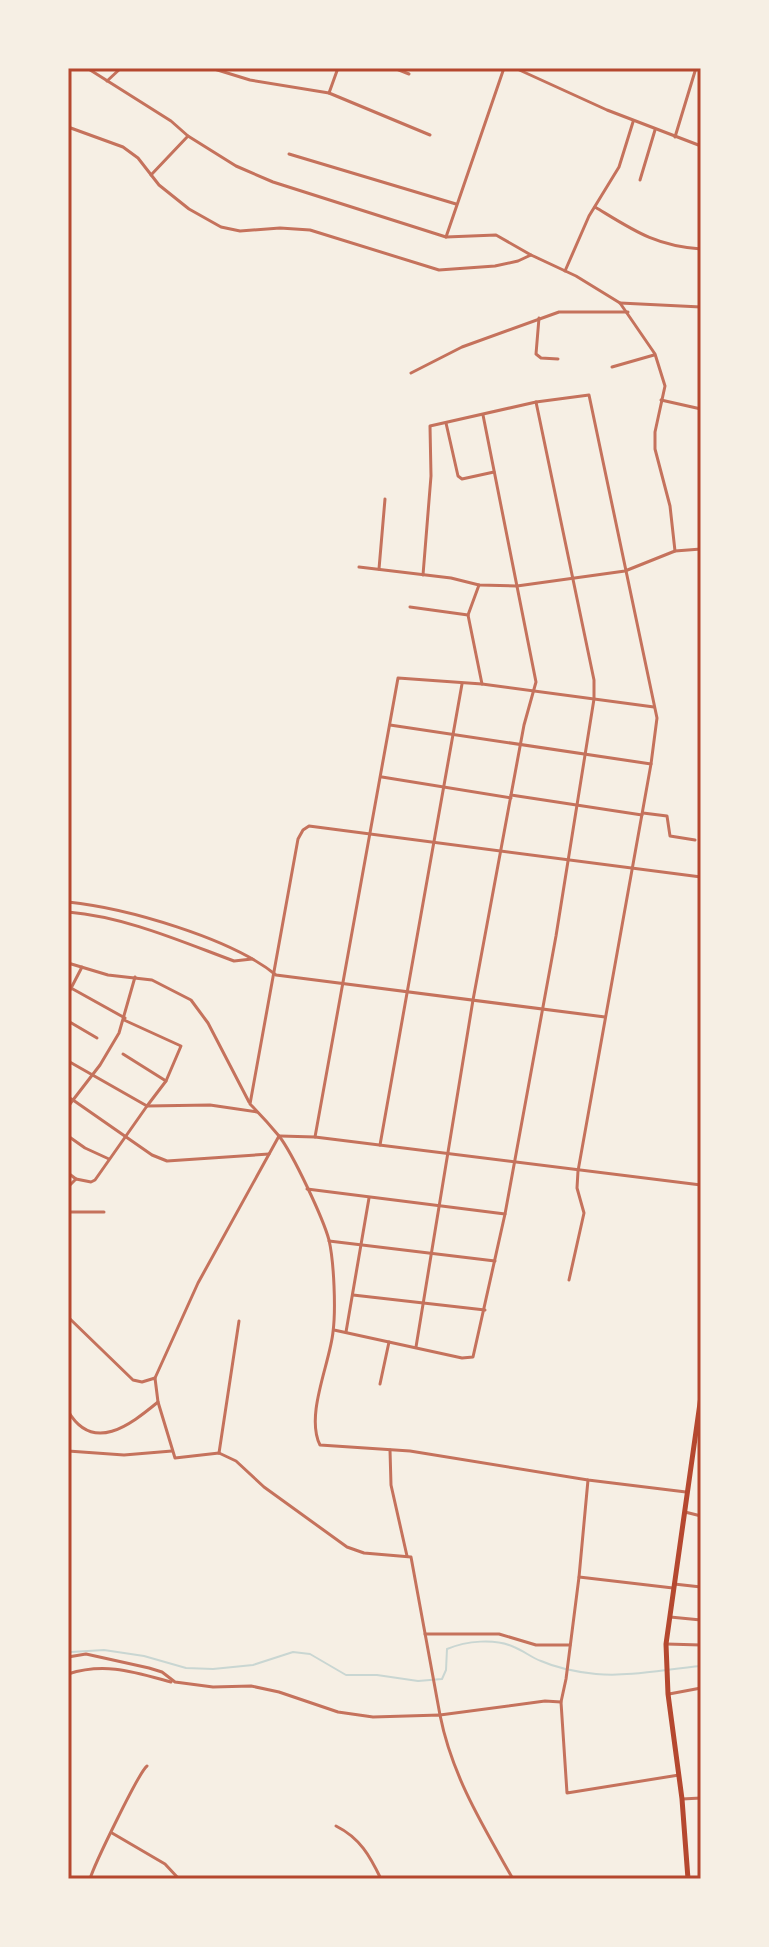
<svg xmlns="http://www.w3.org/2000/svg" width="769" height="1947" font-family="'DM Sans',sans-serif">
  <rect width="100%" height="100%" fill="#f6efe4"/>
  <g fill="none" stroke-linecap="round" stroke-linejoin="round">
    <path stroke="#c9d6d2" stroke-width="2" d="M71,1652l33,-2 40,6 42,12 27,1 40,-4 40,-13 17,2 36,21h31l41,6 24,-2 4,-9 1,-21c19,-8 48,-11 67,-2 10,4 18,11 27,14 18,8 36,11 55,13 35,3 70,-5 105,-8"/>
    <g stroke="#c5725c" stroke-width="3">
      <polyline points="87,68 171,121 188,136 151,175"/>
      <polyline points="211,68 250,80 329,93 430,135"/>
      <polyline points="394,68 409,74"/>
      <polyline points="515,68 607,110 701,146"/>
      <polyline points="107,81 121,68"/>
      <polyline points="329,93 338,68"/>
      <polyline points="68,127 123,147 138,158 159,185 189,209 221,227 240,231 280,228 310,230 439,270 495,266 518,261 531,255 576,276 620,303 655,354 665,386 655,432 655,449 670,506 675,551"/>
      <polyline points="188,136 236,166 273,182 446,237 496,235 531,255"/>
      <polyline points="675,137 696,68"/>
      <polyline points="289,154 456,204"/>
      <polyline points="640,180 655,130"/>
      <path d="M595,207c38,23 60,39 106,42"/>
      <polyline points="446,237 504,68"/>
      <polyline points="565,271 589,216 619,167 633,122"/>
      <polyline points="620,303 701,307"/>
      <polyline points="539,318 536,354 541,358 558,359"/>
      <polyline points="612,367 654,355"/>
      <polyline points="411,373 462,347 559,312 628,312"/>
      <polyline points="700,381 701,381"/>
      <polyline points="661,400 701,409"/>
      <polyline points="446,423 458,476 462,479 494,472"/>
      <polyline points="359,567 451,578 479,585 517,586 625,571 675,551 701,549"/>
      <polyline points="379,569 385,499"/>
      <polyline points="423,575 431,476 430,426 536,402 589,395 657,718 651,764 578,1171 577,1188 584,1213 569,1280"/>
      <polyline points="479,585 468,615 482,684"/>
      <polyline points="410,607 468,615"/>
      <polyline points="390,725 651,764"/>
      <polyline points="382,777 511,798"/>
      <polyline points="511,795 642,815"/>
      <polyline points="643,813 667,816 670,836 695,840"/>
      <path d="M68,902c58,6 163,36 208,73l329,42"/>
      <path d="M68,912c58,5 112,29 166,49l18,-2"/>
      <polyline points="68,963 108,975 152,980 191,1000 208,1023 249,1102"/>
      <polyline points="135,977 119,1033 100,1065 73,1100 152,1155 167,1161 269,1154"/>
      <polyline points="71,988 125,1018"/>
      <polyline points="68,994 82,967"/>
      <polyline points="68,1021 97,1038"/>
      <polyline points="123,1054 166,1081"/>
      <polyline points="68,1061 147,1106 166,1081 181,1046 124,1020"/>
      <polyline points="68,1097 73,1100 68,1107"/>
      <polyline points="68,1136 85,1148 109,1159"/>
      <polyline points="280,1136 315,1137 701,1185"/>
      <polyline points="315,1137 398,678 482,684 654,707"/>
      <polyline points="380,1145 462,684"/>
      <polyline points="68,1173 76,1179"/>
      <polyline points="68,1187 76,1179 91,1182 95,1180 147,1106 210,1105 257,1112"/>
      <polyline points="307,1189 505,1214"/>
      <polyline points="68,1212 104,1212"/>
      <polyline points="329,1241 495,1261"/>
      <polyline points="353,1295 485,1310"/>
      <polyline points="68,1317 133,1380 142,1382 155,1378 158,1402 175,1458 219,1453 236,1461 264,1487 347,1547 364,1553 411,1557 440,1715 545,1701 561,1702"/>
      <polyline points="334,1330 462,1358 473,1357 505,1214 556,936 594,699 594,680 536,402"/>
      <polyline points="346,1332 369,1198"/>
      <polyline points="416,1347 473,1000 524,725 536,682 483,415"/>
      <polyline points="155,1378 198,1283 279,1136"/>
      <polyline points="380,1384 389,1342"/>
      <path d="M68,1411c25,43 62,14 90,-9"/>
      <polyline points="390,1450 391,1485 407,1556"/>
      <polyline points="68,1451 124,1455 172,1451"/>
      <polyline points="219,1453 239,1321"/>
      <polyline points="588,1480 579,1577 566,1679 561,1702 567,1793 679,1775"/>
      <path d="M686,1492l-98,-12 -178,-29 -90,-6c-15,-30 10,-82 13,-113 3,-23 1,-70 -4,-92 -6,-22 -36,-86 -50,-104 -9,-11 -19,-22 -29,-32l48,-265 5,-9 6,-4 392,51"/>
      <polyline points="685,1512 701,1516"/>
      <polyline points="579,1577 673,1588"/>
      <polyline points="674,1584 701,1587"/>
      <polyline points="670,1617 701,1620"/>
      <polyline points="425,1634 499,1634 536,1645 570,1645"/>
      <polyline points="666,1644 701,1645"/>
      <path d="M68,1657l18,-3 63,14 13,4 13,10 38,5 38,-1 28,6 59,20 35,5 67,-2c12,61 43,111 73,164"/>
      <path d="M68,1674c37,-12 66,-2 103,8"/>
      <polyline points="669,1694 701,1688"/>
      <polyline points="682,1799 701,1798"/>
      <path d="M336,1826c24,12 34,30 45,53"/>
      <polyline points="112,1833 165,1864 179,1879"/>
      <path d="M90,1879c4,-14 49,-107 57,-113"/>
    </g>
    <polyline stroke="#b5482f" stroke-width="5" points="688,1879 682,1799 668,1694 666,1644 701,1396"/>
  </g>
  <rect width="769" height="1947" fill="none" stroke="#f6efe4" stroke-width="140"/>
  <rect x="70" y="70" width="629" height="1807" fill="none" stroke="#b5482f" stroke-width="3"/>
</svg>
